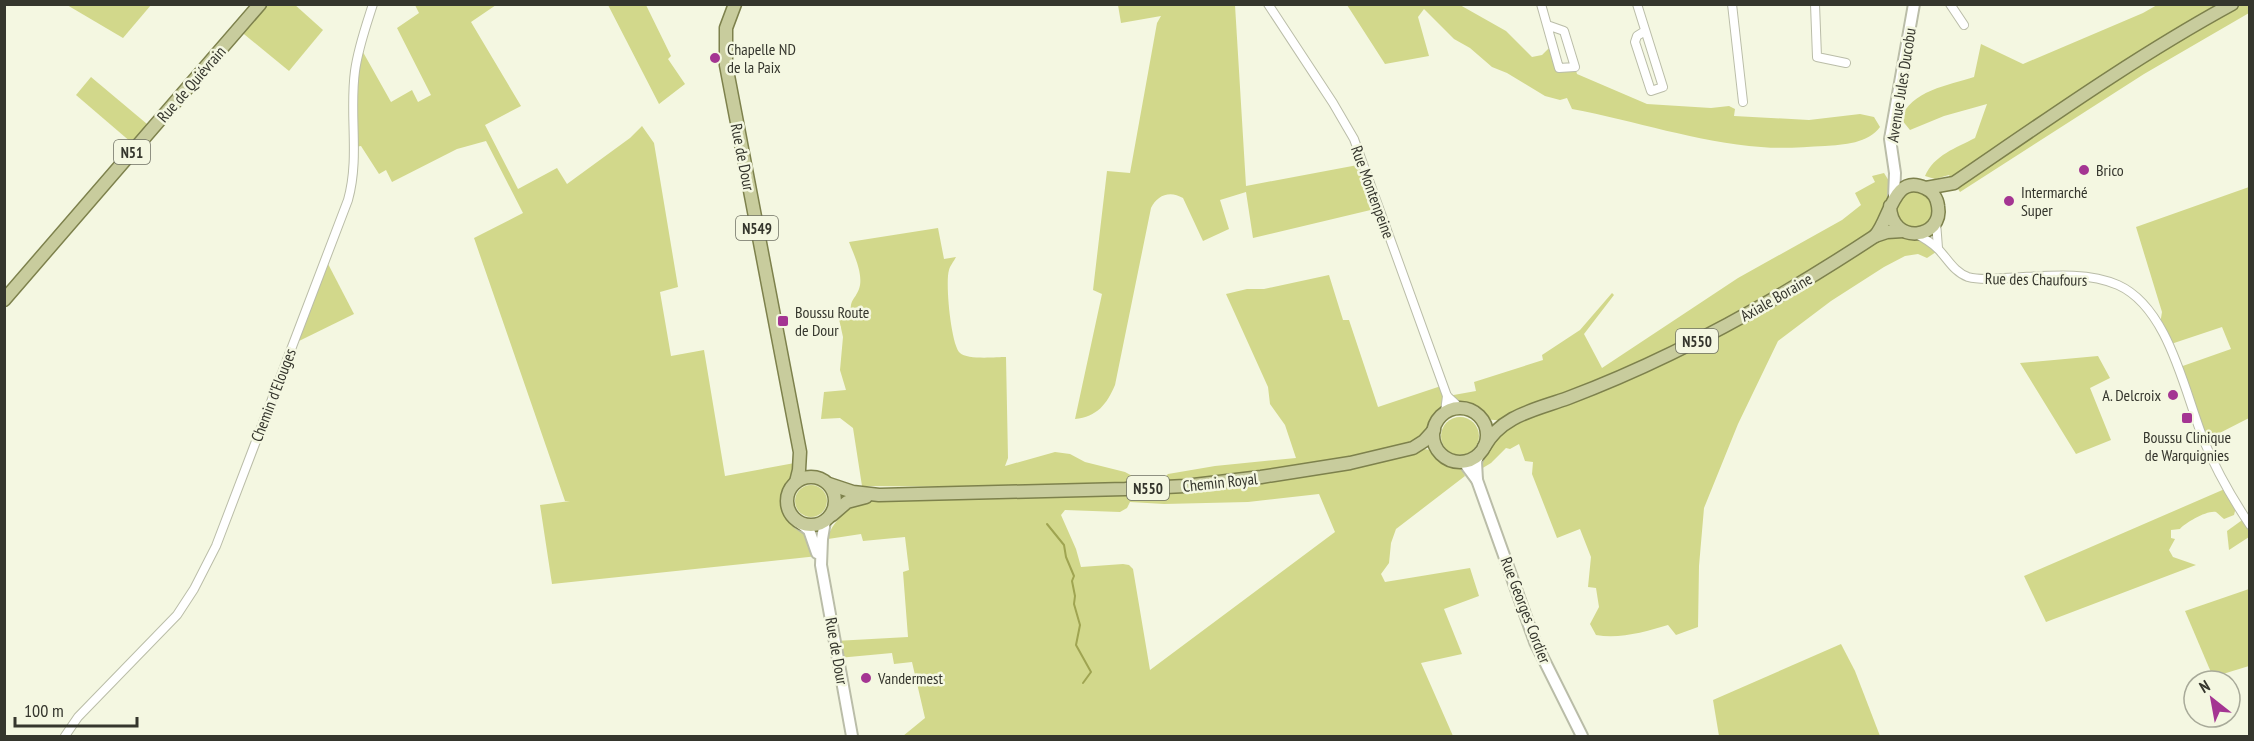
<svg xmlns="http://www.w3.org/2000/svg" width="2254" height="741" font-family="'PT Sans Narrow',sans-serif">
  <rect width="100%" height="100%" fill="#f4f7e1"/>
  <g fill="#d2d88b" fill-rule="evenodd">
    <polygon points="294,4 323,30 289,71 239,30 260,5"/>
    <polygon points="67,5 151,5 123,38"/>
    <polygon points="415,5 496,5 471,22 521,106 485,125 518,189 557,168 567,184 630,138 642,126 654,143 678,287 660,292 671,356 704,350 725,476 800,462 796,482 788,494 787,502 793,517 809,530 818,556 552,584 540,505 570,501 565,501 474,238 523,213 486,141 457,149 392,182 386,170 379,174 361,146 354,147 359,45 391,102 412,90 418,102 431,95 397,28 419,13"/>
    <polygon points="608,5 646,5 671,56 668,59 685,84 659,104"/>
    <path d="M1118,5h117l11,181 117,-22 16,44 -126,30 -7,-46 -26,8 9,29 -26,12 -20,-43c-13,-8 -26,-3 -32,10l-36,177c-8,19 -18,32 -40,34l27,-125 -9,-4 14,-119 23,2 27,-150 4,-7 -40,7z"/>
    <path d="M1347,5h113l46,26 26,26 10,-2 11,-11 6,24 16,-1 2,7 70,30 64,4 18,-2 6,3 -1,7 75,4 51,-6 14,3 6,10c-11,16 -37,18 -55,19 -21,1 -43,3 -64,1 -64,-5 -126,-26 -189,-38l-5,-11 -7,2 -15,-4 -38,-23 -15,-6 -22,-19 -16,-9 -30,-30 -6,8 11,39 -44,8z"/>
    <path d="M2157,5h92v8l-105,61 -184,118 -11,-17 -14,4 -10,-3c9,-21 31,-28 50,-38l12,-34 -43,12 -34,14 -9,-11c9,-28 48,-34 73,-42l7,-33 42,20 120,-51z"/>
    <polygon points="91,77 147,124 132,143 76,95"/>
    <path d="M1884,173l5,8 6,-8 -13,54 21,4 36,19 -12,8 -9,-4 -13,2 -21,11 -53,34 -53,40 -40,83 -34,84 -5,58 -1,61 -22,8 -8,-10c-23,7 -48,14 -72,10l-6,-11 9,-17 -3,-19 -8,-1 3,-30 -11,-28 -23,9 -25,-64 1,-12 -8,-1 -6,-17 -9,5 -4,-1 -15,15 -15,9v-10l31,-41 -25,-2c-12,-12 -31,-16 -43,-1 -3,4 -3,9 -6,13 -5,6 -13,11 -19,17l18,2 18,10 13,1 7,8 -7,3 2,4 -69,53 -5,14 -2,20 -8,11 4,8 85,-14 9,28 -35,13 18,45 -41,9 32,73h-550l22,-18 -13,-56 -18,2 -2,-11 -54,5 -3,-17 73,-4 -5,-65 6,-2 -4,-33 -42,4 -2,-7 -33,5c1,-14 20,-31 33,-38l121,-14 -120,-1 -9,-58 -13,-10 -19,1 3,-27 22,-2 -6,-20 3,-33 -4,-18 12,-3c-1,-18 2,-13 8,-27 5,-14 -5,-34 -10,-47l89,-14 6,31 12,-2c-2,4 -6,9 -7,13 -4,12 2,75 11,83 7,7 36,4 46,4l2,101 -3,8 50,-14 15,2 15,8 40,10 11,6h28l4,-4 47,-8 81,-8 -11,-33 -15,-21 -2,-17 -42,-93 21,-5h17l65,-14 14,45h6l29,87 66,-22 4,11 28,-5 -2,-9 69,-22 -1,-5 38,-25 32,-37 2,2 -30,39 18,34 136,-90 104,-58 19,-15 -6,-12 20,-11 -3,-6zM1319,494l16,38 -185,138 -17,-101 -4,-4 -6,-1 -42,3 -5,-18 -15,-34 4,-5 55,2 7,-4 3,-6 34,2 84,-2z"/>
    <polygon points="2249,187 2249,418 2204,441 2177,368 2231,349 2222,327 2168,345 2160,324 2162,312 2136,227"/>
    <circle cx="1915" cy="209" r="18"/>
    <polygon points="326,260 354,314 299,341 296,333"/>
    <polygon points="2098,356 2110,378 2090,388 2111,440 2076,454 2020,363"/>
    <circle cx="1460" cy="436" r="19"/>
    <circle cx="811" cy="501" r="16"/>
    <path d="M2227,488l12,19 -4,4 -1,4 -10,4c-3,-2 -5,-5 -8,-7 -9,-2 -31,11 -36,17l-9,1v8l4,1 -6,11 4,7 23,8 -150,57 -22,-46z"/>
    <polygon points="2245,518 2249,525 2249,537 2229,550 2227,531"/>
    <polygon points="2249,589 2249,666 2213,677 2185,611"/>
    <polygon points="1841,644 1855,671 1880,736 1719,736 1713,700"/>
  </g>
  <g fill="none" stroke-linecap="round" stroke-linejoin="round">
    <polyline stroke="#9fa451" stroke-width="2" points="1047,524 1064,545 1066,557 1074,576 1072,581 1075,596 1074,604 1080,625 1076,645 1091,672 1083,683"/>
    <g stroke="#babda8" stroke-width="10">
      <g id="street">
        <polyline points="1268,4 1333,103 1354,139 1447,396 1460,408"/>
        <polyline points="1541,4 1559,68 1575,67 1564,31 1547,25"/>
        <polyline points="1637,4 1663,87 1651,91 1635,42 1637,36 1645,31"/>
        <polyline points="1732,4 1743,102"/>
        <polyline points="1815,4 1817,57 1846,63"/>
        <polyline points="1950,4 1964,25"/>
        <polyline points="1936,222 1938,248"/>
        <path d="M1916,234c8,4 16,9 22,15 10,10 16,23 30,28 11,3 25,2 36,1 36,-1 79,-8 114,7 51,23 66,106 86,156 12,29 28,57 46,84"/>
        <polyline points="1445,412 1447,396"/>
        <path d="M65,736l13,-19 99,-102 17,-26 22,-43 132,-346c12,-43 1,-86 7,-129 3,-23 11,-45 18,-67"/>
      </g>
    </g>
    <g stroke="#babda8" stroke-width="14">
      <g id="secondary">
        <polyline points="1894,197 1895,173 1890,139 1914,4"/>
        <polyline points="1463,461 1477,480 1535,642 1582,736"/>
        <polyline points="1477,480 1476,462 1480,452"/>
        <polyline points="825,521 822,539 821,565 852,736"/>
        <polyline points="798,522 809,530 817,553"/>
      </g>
    </g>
    <g stroke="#7d814c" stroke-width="15">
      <g id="primary">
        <polyline points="735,4 726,28 726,65 800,452 799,470 796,482"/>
        <path d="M1926,188l28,-5c91,-62 181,-126 278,-179"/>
        <path d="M1875,236c15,-16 18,-63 50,-48 7,3 12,10 13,18 6,33 -47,40 -48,0"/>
        <polyline points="4,300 260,4"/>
        <circle cx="1460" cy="435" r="27"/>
        <path d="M1484,447c18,-32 51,-37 84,-49 109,-41 210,-98 307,-162l12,-4 16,-1"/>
        <circle cx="811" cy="501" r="24"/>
        <polyline points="829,484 853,492 879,495 1125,489 1185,486 1261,477 1350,463 1413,448 1424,441 1434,430"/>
        <polyline points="832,515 847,502 866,497"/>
      </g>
    </g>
    <use href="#street" stroke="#fff" stroke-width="8"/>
    <use href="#secondary" stroke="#fff" stroke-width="10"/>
    <use href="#primary" stroke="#c8cc9d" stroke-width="12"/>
  </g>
  <g fill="#a43592" stroke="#f4f7e1" stroke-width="2">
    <circle cx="715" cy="58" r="6"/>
    <circle cx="2084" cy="170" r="6"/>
    <circle cx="2009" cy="201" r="6"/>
    <rect x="777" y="315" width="12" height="12" rx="3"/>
    <circle cx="2173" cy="395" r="6"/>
    <rect x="2181" y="412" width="12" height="12" rx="3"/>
    <circle cx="866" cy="678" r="6"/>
  </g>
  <g text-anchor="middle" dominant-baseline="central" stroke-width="5" stroke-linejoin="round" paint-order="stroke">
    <g fill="#f4f7e1" stroke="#6e7063" stroke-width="1.5">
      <rect x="114" y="140" width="36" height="24" rx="4.5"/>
      <rect x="736" y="216" width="42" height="24" rx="4.5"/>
      <rect x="1676" y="329" width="42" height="24" rx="4.5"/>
      <rect x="1127" y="476" width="42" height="24" rx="4.5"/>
    </g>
    <g font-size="15" font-weight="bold" fill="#35362d">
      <text x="132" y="152">N51</text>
      <text x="757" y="228">N549</text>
      <text x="1697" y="341">N550</text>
      <text x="1148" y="488">N550</text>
    </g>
    <g font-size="16" fill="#35362d" stroke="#f4f7e1" text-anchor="start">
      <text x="727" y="49">Chapelle ND<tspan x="727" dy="18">de la Paix</tspan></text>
      <text x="2096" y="170">Brico</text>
      <text x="2021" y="192">Intermarché<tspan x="2021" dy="18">Super</tspan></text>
      <text x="795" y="312">Boussu Route<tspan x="795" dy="18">de Dour</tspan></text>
      <text x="2161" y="395" text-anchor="end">A. Delcroix</text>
      <text x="2187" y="437" text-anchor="middle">Boussu Clinique<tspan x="2187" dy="18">de Warquignies</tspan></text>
      <text x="878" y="678">Vandermest</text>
    </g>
    <g font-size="16" fill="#35362d" stroke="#f4f7e1">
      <text transform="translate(191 84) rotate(-49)">Rue de Quiévrain</text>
      <text transform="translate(1901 85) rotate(-81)">Avenue Jules Ducobu</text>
      <text transform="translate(743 157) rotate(79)">Rue de Dour</text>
      <text transform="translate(1373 192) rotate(70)">Rue Montenpeine</text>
      <text transform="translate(2036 279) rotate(1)">Rue des Chaufours</text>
      <text transform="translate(1776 297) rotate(-30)">Axiale Boraine</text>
      <text transform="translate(273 395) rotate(-69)">Chemin d'Elouges</text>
      <text transform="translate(1220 482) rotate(-6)">Chemin Royal</text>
      <text transform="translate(1526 610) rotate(69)">Rue Georges Cordier</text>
      <text transform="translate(837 651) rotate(80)">Rue de Dour</text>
    </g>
  </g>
  <rect width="2254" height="741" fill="none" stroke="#35362d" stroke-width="12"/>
  <g transform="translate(2212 699) rotate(329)"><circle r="28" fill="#f4f7e1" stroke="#a8aa99" stroke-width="1.5"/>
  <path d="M0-4.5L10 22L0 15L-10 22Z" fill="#a43592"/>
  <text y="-9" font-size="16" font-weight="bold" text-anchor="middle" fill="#35362d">N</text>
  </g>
  <path d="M15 717v9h122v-9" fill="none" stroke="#35362d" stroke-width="3"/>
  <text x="24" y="717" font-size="18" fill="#35362d" stroke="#f4f7e1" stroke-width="4.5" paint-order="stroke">100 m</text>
</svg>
